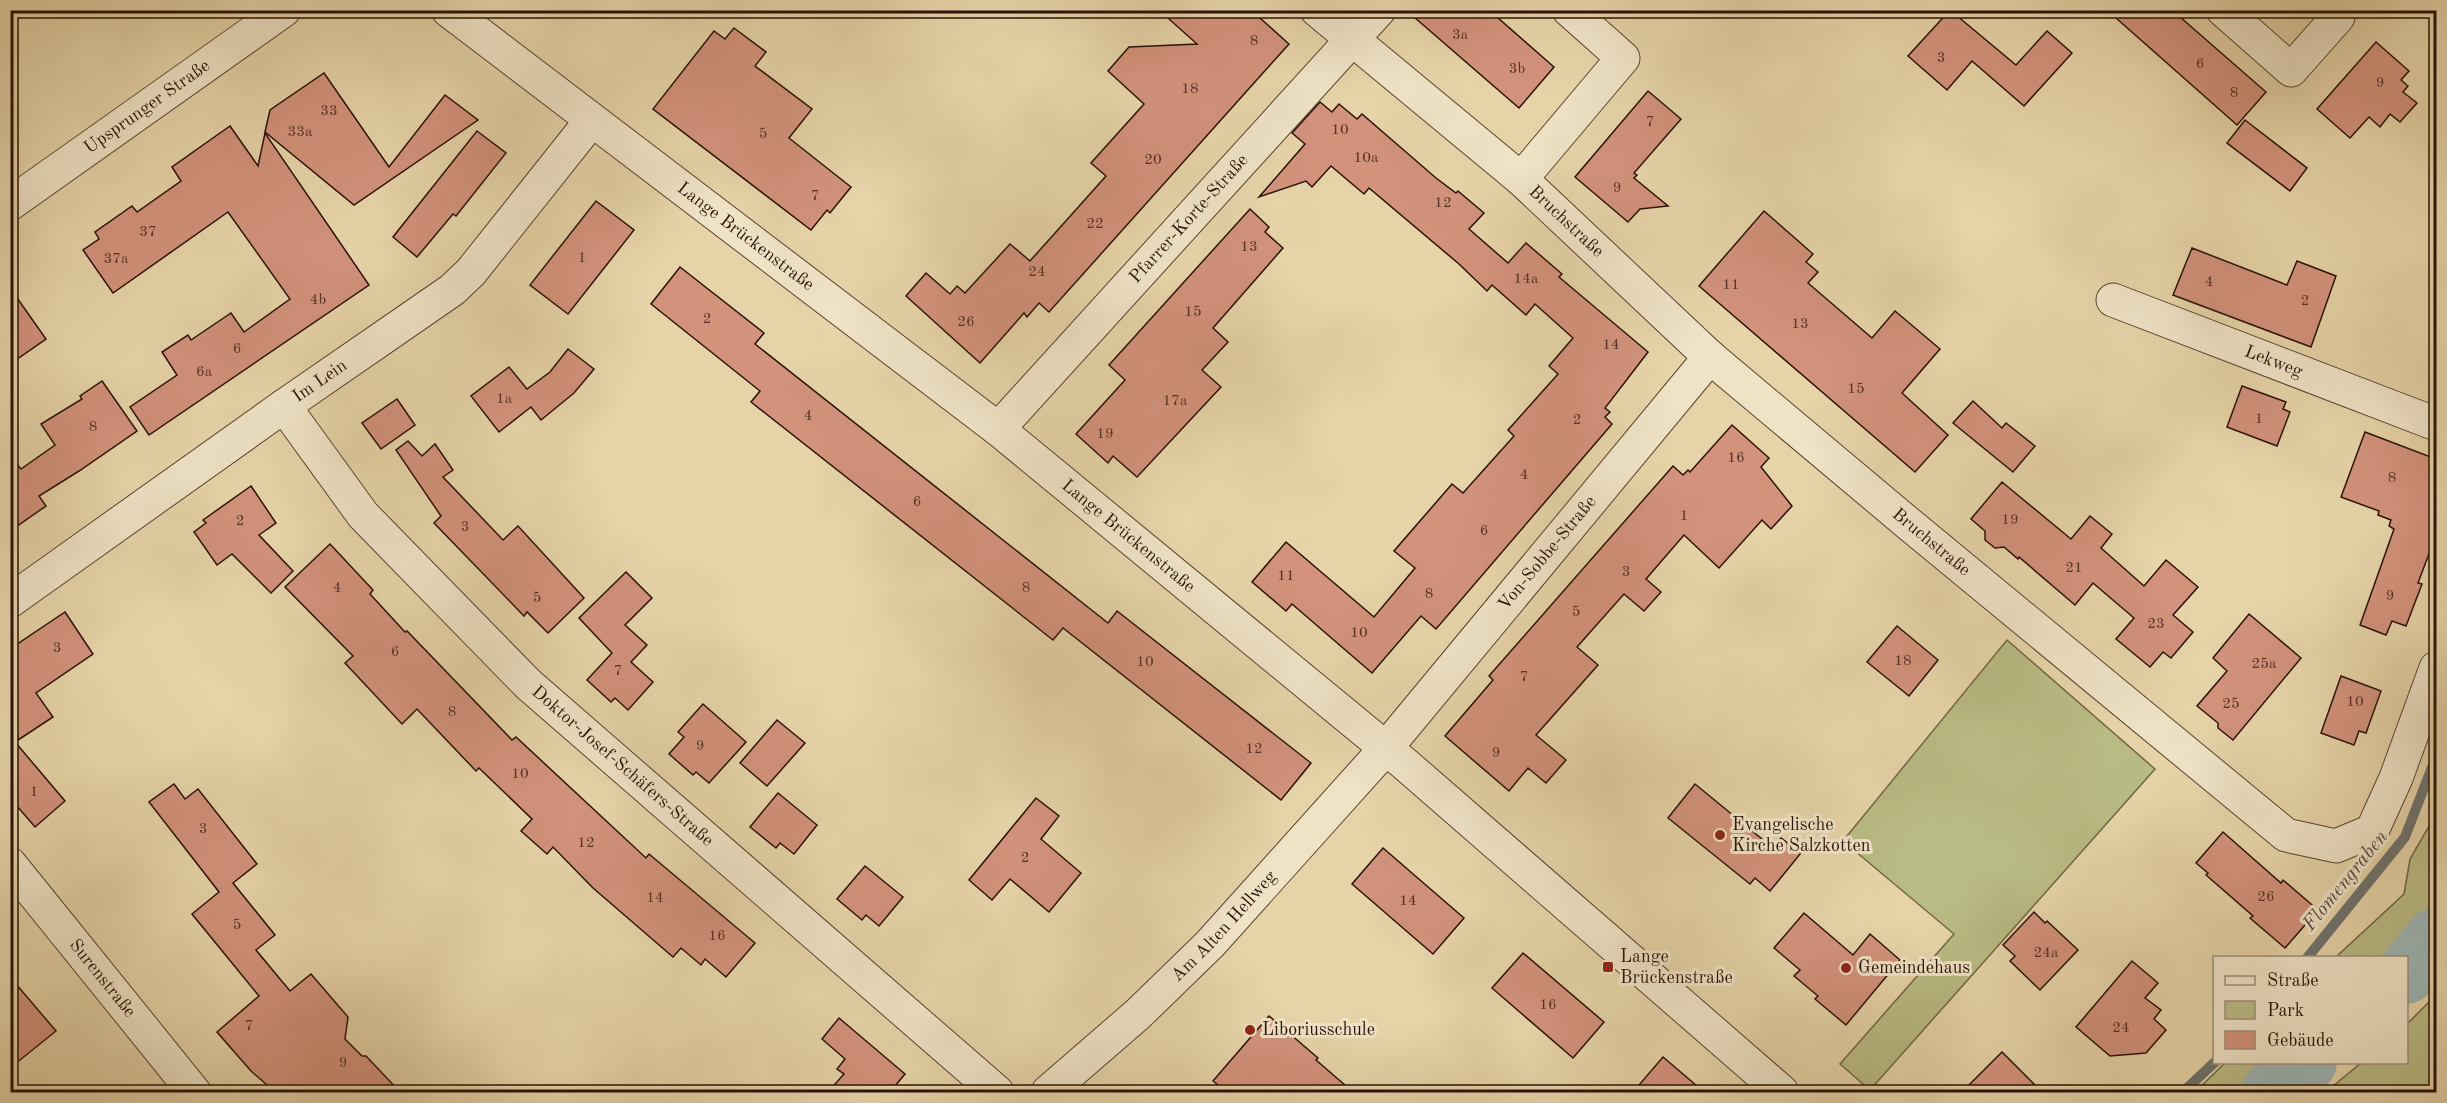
<svg xmlns="http://www.w3.org/2000/svg" width="2447" height="1103" font-family="'Old Standard TT',serif">
  <rect width="100%" height="100%" fill="#e6d4a8"/>
  <filter id="stains"><feTurbulence type="fractalNoise" baseFrequency=".00333" numOctaves="4"/><feColorMatrix values="0 0 0 0 .2 0 0 0 0 .09 0 0 0 0 .02 0 0 0 .5 -.17"/></filter>
  <radialGradient id="worn" r=".72"><stop offset=".6" stop-color="#630" stop-opacity="0"/><stop offset="1" stop-color="#630" stop-opacity=".3"/></radialGradient>
  <g fill="#b9bb84" stroke="#726646" stroke-width="1.5">
    <polygon points="2007,640 2155,769 1870,1090 1840,1064 1954,934 1843,841"/>
    <polygon points="2436,814 2436,912 2422,930 2390,957 2336,957 2404,894 2410,859"/>
    <polygon points="2436,995 2436,1092 2326,1092 2361,1063 2406,1062 2407,1024"/>
    <polygon points="2225,1063 2225,1062 2271,1063 2238,1092 2195,1092"/>
  </g>
  <g fill="none" stroke-linecap="round" stroke-linejoin="round">
    <g stroke="#6e736e" stroke-width="10">
      <polyline points="2307,958 2405,837 2436,757"/>
      <polyline points="2183,1092 2215,1062"/>
    </g>
    <g stroke="#9cb5b3" stroke-width="60">
      <polyline points="2406,974 2436,937"/>
      <polyline points="2271,1092 2307,1062"/>
    </g>
  </g>
  <g fill="#d2927c" stroke="#2a1107" stroke-width="1.5">
    <polygon points="1159,10 1251,10 1289,44 1049,312 1039,303 1027,317 1024,313 980,363 906,296 926,273 950,294 957,286 965,293 1010,244 1030,261 1106,176 1091,163 1144,104 1108,71 1129,47 1197,44"/>
    <polygon points="1406,10 1489,10 1554,67 1519,108"/>
    <polygon points="1950,10 2016,65 2047,31 2072,53 2024,106 1972,61 1947,90 1908,56"/>
    <polygon points="2107,10 2172,10 2266,92 2237,125"/>
    <polygon points="734,28 766,52 755,66 812,109 789,138 851,187 830,213 827,210 811,230 653,109 714,31 725,39"/>
    <polygon points="2376,42 2409,71 2401,80 2408,86 2403,92 2417,103 2400,122 2390,114 2380,127 2369,117 2350,138 2317,109"/>
    <polygon points="324,73 389,167 445,95 478,120 354,205 265,132 270,110"/>
    <polygon points="1648,91 1681,119 1634,173 1637,175 1634,178 1668,206 1640,209 1628,222 1575,177"/>
    <polygon points="1320,102 1332,112 1339,104 1357,119 1362,114 1436,178 1456,193 1458,191 1484,213 1469,229 1508,263 1526,243 1562,274 1559,277 1648,352 1605,408 1610,412 1605,417 1612,424 1563,481 1436,629 1421,616 1372,673 1292,604 1286,611 1252,582 1286,542 1374,617 1415,568 1394,551 1452,484 1463,493 1514,436 1508,430 1558,374 1549,366 1573,338 1535,304 1526,315 1492,285 1487,291 1459,264 1369,188 1364,194 1331,166 1312,187 1306,181 1259,197 1305,144 1292,133"/>
    <polygon points="2245,120 2307,168 2290,191 2227,143"/>
    <polygon points="230,126 258,166 265,133 369,285 149,435 130,407 177,375 162,352 188,335 191,340 231,313 244,332 290,299 228,212 113,293 83,250 99,239 95,232 132,206 137,212 181,181 172,167"/>
    <polygon points="477,131 506,153 456,216 453,214 417,257 393,237"/>
    <polygon points="596,201 634,230 568,314 530,285"/>
    <polygon points="1250,209 1269,227 1265,232 1283,248 1213,328 1228,342 1202,370 1221,387 1137,477 1113,456 1108,463 1076,434 1125,380 1109,365"/>
    <polygon points="1764,211 1813,254 1806,262 1818,272 1808,283 1872,338 1895,311 1940,349 1902,393 1948,435 1915,472 1699,286"/>
    <polygon points="2192,248 2287,285 2297,261 2336,276 2311,347 2173,295"/>
    <polygon points="680,267 764,333 755,344 1108,623 1117,611 1311,763 1281,800 1063,628 1053,640 751,402 760,391 651,304"/>
    <polygon points="10,288 46,339 10,364"/>
    <polygon points="568,349 594,369 574,393 541,420 531,407 499,432 471,396 509,367 527,389 550,372"/>
    <polygon points="102,381 137,431 79,471 39,496 46,506 10,531 10,455 21,469 55,445 41,424 82,399 80,396"/>
    <polygon points="2242,386 2286,402 2283,409 2290,412 2277,446 2227,427"/>
    <polygon points="397,399 415,425 381,449 362,423"/>
    <polygon points="1973,401 2002,428 2006,423 2035,446 2013,472 1953,423"/>
    <polygon points="1732,425 1769,458 1761,467 1792,506 1771,529 1762,520 1719,568 1684,535 1646,579 1661,592 1644,611 1624,594 1577,647 1598,665 1536,735 1566,760 1546,783 1528,768 1509,791 1445,736 1493,680 1489,676 1673,466 1683,475 1688,470 1690,472"/>
    <polygon points="2365,432 2436,459 2436,535 2418,583 2422,584 2406,626 2392,621 2386,635 2360,625 2394,529 2389,526 2391,520 2378,515 2379,511 2341,497"/>
    <polygon points="408,441 422,456 435,444 453,470 443,477 503,540 518,526 584,598 548,633 527,612 524,616 434,523 441,516 396,450"/>
    <polygon points="2002,482 2071,539 2090,516 2112,534 2101,548 2144,586 2166,560 2198,587 2173,615 2193,632 2171,658 2163,652 2150,667 2116,639 2134,618 2093,583 2075,605 2019,557 2018,559 2004,547 1995,548 1985,540 1985,531 1971,519"/>
    <polygon points="251,486 276,523 259,535 293,571 271,593 232,554 217,565 194,532 206,523 203,520"/>
    <polygon points="330,544 373,590 370,594 405,632 407,631 512,740 516,737 646,858 649,854 755,943 726,977 705,959 701,965 681,948 673,957 593,888 553,847 547,854 521,831 532,819 479,768 476,771 417,709 402,724 345,663 353,656 285,587"/>
    <polygon points="626,572 652,598 625,625 647,645 631,662 653,682 628,710 615,698 611,702 587,680 612,653 579,618"/>
    <polygon points="65,612 93,654 36,693 53,717 15,742 65,801 35,827 10,798 10,649"/>
    <polygon points="2249,614 2301,658 2233,740 2218,728 2218,723 2197,706 2227,671 2213,658"/>
    <polygon points="1897,626 1938,660 1909,696 1867,662"/>
    <polygon points="2341,676 2381,691 2366,733 2359,731 2354,745 2321,733"/>
    <polygon points="703,704 746,742 709,783 696,772 693,775 669,754 684,737 678,732"/>
    <polygon points="777,720 805,743 767,786 740,763"/>
    <polygon points="174,784 185,799 198,789 257,864 233,883 275,935 256,950 290,991 311,974 348,1017 345,1039 362,1056 366,1056 400,1092 275,1092 251,1071 217,1032 259,996 192,914 219,892 149,802"/>
    <polygon points="1695,784 1773,848 1781,838 1801,853 1770,891 1755,878 1750,884 1668,818"/>
    <polygon points="778,793 817,825 794,854 780,843 776,848 750,827"/>
    <polygon points="1036,798 1059,816 1041,839 1081,873 1049,912 1010,879 992,900 969,880"/>
    <polygon points="2223,832 2281,883 2283,880 2318,910 2285,948 2250,918 2253,916 2206,875 2208,873 2196,863"/>
    <polygon points="1383,848 1464,918 1433,954 1352,884"/>
    <polygon points="865,866 903,897 879,926 866,915 862,920 837,899"/>
    <polygon points="2034,912 2045,923 2047,921 2078,950 2040,990 2010,961 2015,956 2003,945"/>
    <polygon points="1804,913 1853,955 1870,934 1900,960 1846,1025 1815,999 1818,996 1794,976 1800,970 1774,948"/>
    <polygon points="1523,953 1604,1022 1573,1058 1492,988"/>
    <polygon points="2132,961 2158,983 2145,998 2161,1010 2154,1019 2166,1030 2146,1053 2110,1056 2076,1027"/>
    <polygon points="10,977 56,1031 10,1068"/>
    <polygon points="1269,1016 1318,1058 1316,1060 1353,1092 1227,1092 1213,1081"/>
    <polygon points="839,1018 905,1074 890,1092 828,1092 844,1074 837,1069 845,1059 822,1039"/>
    <polygon points="2002,1052 2042,1092 1962,1092"/>
    <polygon points="1663,1057 1704,1092 1633,1092"/>
  </g>
  <g fill="none" stroke-linecap="round" stroke-linejoin="round">
    <g stroke="#59422f" stroke-width="35">
      <g id="minor">
        <path id="s1" d="M448,10l550,419 407,335 377,328"/>
        <path id="s2" d="M1317,10l204,169 189,178 199,167 377,311 50,11 36,-15 24,-53 40,-110"/>
        <polyline points="2223,10 2291,70 2338,17 2330,10"/>
        <polyline points="1521,179 1623,58 1569,10"/>
        <path id="s3" d="M10,204l274,-194"/>
        <path id="s4" d="M2113,300l323,124"/>
        <path id="s5" d="M284,406l79,109 165,169 469,408"/>
        <path id="s6" d="M998,429l381,-419"/>
        <path id="s7" d="M10,601l274,-195 168,-116 19,-18 120,-151"/>
        <path id="s8" d="M10,864l184,228"/>
        <path id="s9" d="M1048,1092l90,-78 72,-70 176,-196 324,-391"/>
      </g>
    </g>
    <use href="#minor" stroke="#efe3c6" stroke-width="33"/>
  </g>
  <g fill="#8f2418" stroke="#efe3c6" stroke-width="2">
    <circle cx="1720" cy="835" r="6"/>
    <rect x="1602" y="961" width="12" height="12" rx="3"/>
    <circle cx="1846" cy="968" r="6"/>
    <circle cx="1250" cy="1030" r="6"/>
  </g>
  <g text-anchor="middle" dominant-baseline="central" stroke-width="6" stroke-linejoin="round" paint-order="stroke">
    <g font-size="15" fill="#543124">
      <text x="1460" y="35">3a</text>
      <text x="1254" y="41">8</text>
      <text x="1941" y="58">3</text>
      <text x="2200" y="64">6</text>
      <text x="1517" y="69">3b</text>
      <text x="2380" y="83">9</text>
      <text x="1190" y="89">18</text>
      <text x="2234" y="93">8</text>
      <text x="329" y="111">33</text>
      <text x="1650" y="122">7</text>
      <text x="1340" y="130">10</text>
      <text x="300" y="132">33a</text>
      <text x="763" y="134">5</text>
      <text x="1366" y="158">10a</text>
      <text x="1153" y="160">20</text>
      <text x="1617" y="188">9</text>
      <text x="815" y="196">7</text>
      <text x="1443" y="203">12</text>
      <text x="1095" y="224">22</text>
      <text x="148" y="232">37</text>
      <text x="1249" y="247">13</text>
      <text x="582" y="258">1</text>
      <text x="116" y="259">37a</text>
      <text x="1037" y="272">24</text>
      <text x="1526" y="279">14a</text>
      <text x="2209" y="282">4</text>
      <text x="1731" y="285">11</text>
      <text x="318" y="300">4b</text>
      <text x="2305" y="301">2</text>
      <text x="1193" y="312">15</text>
      <text x="707" y="319">2</text>
      <text x="966" y="322">26</text>
      <text x="1800" y="324">13</text>
      <text x="1611" y="345">14</text>
      <text x="237" y="349">6</text>
      <text x="204" y="372">6a</text>
      <text x="1856" y="389">15</text>
      <text x="504" y="399">1a</text>
      <text x="1175" y="401">17a</text>
      <text x="808" y="416">4</text>
      <text x="2259" y="419">1</text>
      <text x="1577" y="420">2</text>
      <text x="93" y="427">8</text>
      <text x="1105" y="434">19</text>
      <text x="1736" y="458">16</text>
      <text x="1524" y="475">4</text>
      <text x="2392" y="478">8</text>
      <text x="917" y="502">6</text>
      <text x="1684" y="516">1</text>
      <text x="2010" y="520">19</text>
      <text x="240" y="521">2</text>
      <text x="465" y="527">3</text>
      <text x="1484" y="531">6</text>
      <text x="2074" y="568">21</text>
      <text x="1626" y="572">3</text>
      <text x="1286" y="576">11</text>
      <text x="337" y="588">4</text>
      <text x="1026" y="588">8</text>
      <text x="1429" y="594">8</text>
      <text x="2390" y="596">9</text>
      <text x="537" y="598">5</text>
      <text x="1576" y="612">5</text>
      <text x="2156" y="624">23</text>
      <text x="1359" y="633">10</text>
      <text x="57" y="648">3</text>
      <text x="395" y="652">6</text>
      <text x="1903" y="661">18</text>
      <text x="1145" y="662">10</text>
      <text x="2264" y="664">25a</text>
      <text x="618" y="671">7</text>
      <text x="1524" y="677">7</text>
      <text x="2355" y="702">10</text>
      <text x="2231" y="704">25</text>
      <text x="452" y="712">8</text>
      <text x="700" y="746">9</text>
      <text x="1254" y="749">12</text>
      <text x="1496" y="753">9</text>
      <text x="520" y="774">10</text>
      <text x="34" y="792">1</text>
      <text x="203" y="829">3</text>
      <text x="586" y="843">12</text>
      <text x="1025" y="858">2</text>
      <text x="2266" y="897">26</text>
      <text x="655" y="898">14</text>
      <text x="1408" y="901">14</text>
      <text x="237" y="925">5</text>
      <text x="717" y="936">16</text>
      <text x="2046" y="953">24a</text>
      <text x="1548" y="1005">16</text>
      <text x="249" y="1026">7</text>
      <text x="2121" y="1028">24</text>
      <text x="343" y="1063">9</text>
    </g>
    <g font-size="18" fill="#2a1107" stroke="#efe3c6">
      <text stroke="none"><textPath href="#s3" startOffset="168">Upsprunger Straße</textPath></text>
      <text stroke="none"><textPath href="#s6" startOffset="284">Pfarrer-Korte-Straße</textPath></text>
      <text stroke="none"><textPath href="#s2" startOffset="327">Bruchstraße</textPath></text>
      <text stroke="none"><textPath href="#s1" startOffset="374">Lange Brückenstraße</textPath></text>
      <text stroke="none"><textPath href="#s4" startOffset="172">Lekweg</textPath></text>
      <text stroke="none"><textPath href="#s7" startOffset="380">Im Lein</textPath></text>
      <text stroke="none"><textPath href="#s1" startOffset="860">Lange Brückenstraße</textPath></text>
      <text stroke="none"><textPath href="#s2" startOffset="813">Bruchstraße</textPath></text>
      <text stroke="none"><textPath href="#s9" startOffset="736">Von-Sobbe-Straße</textPath></text>
      <text stroke="none"><textPath href="#s5" startOffset="496">Doktor-Josef-Schäfers-Straße</textPath></text>
      <text stroke="none"><textPath href="#s9" startOffset="242">Am Alten Hellweg</textPath></text>
      <text stroke="none"><textPath href="#s8" startOffset="147">Surenstraße</textPath></text>
    </g>
    <g font-size="18" fill="#2a1107" stroke="#efe3c6" text-anchor="start">
      <text x="1732" y="825">Evangelische<tspan x="1732" dy="21">Kirche Salzkotten</tspan></text>
      <text x="1620" y="957">Lange<tspan x="1620" dy="21">Brückenstraße</tspan></text>
      <text x="1858" y="968">Gemeindehaus</text>
      <text x="1262" y="1030">Liboriusschule</text>
    </g>
    <g font-size="20" font-style="italic" fill="#524a43" stroke="#efe3c6">
      <text transform="translate(2346 881) rotate(-51)">Flomengraben</text>
    </g>
  </g>
  <rect width="2447" height="1103" fill="none" stroke="#e6d4a8" stroke-width="36"/>
  <rect x="12" y="12" width="2423" height="1079" fill="none" stroke="#2a1107" stroke-width="3"/>
  <rect x="18" y="18" width="2411" height="1067" fill="none" stroke="#2a1107" stroke-width="1.5"/>
  <rect x="2213" y="956" width="195" height="108" fill="#efe3c6" stroke="#a08f7a" stroke-width="1.5"/>
  <rect x="2225" y="976" width="30" height="9" fill="#efe3c6" stroke="#a08f7a" stroke-width="1.5"/>
  <text x="2267" y="986" font-size="18" fill="#2a1107">Straße</text>
  <rect x="2225" y="1001" width="30" height="18" fill="#b9bb84" stroke="#a08f7a" stroke-width="1.5"/>
  <text x="2267" y="1016" font-size="18" fill="#2a1107">Park</text>
  <rect x="2225" y="1031" width="30" height="18" fill="#d2927c" stroke="#a08f7a" stroke-width="1.5"/>
  <text x="2267" y="1046" font-size="18" fill="#2a1107">Gebäude</text>
  <rect width="100%" height="100%" filter="url(#stains)"/>
  <rect width="100%" height="100%" fill="url(#worn)"/>
</svg>
